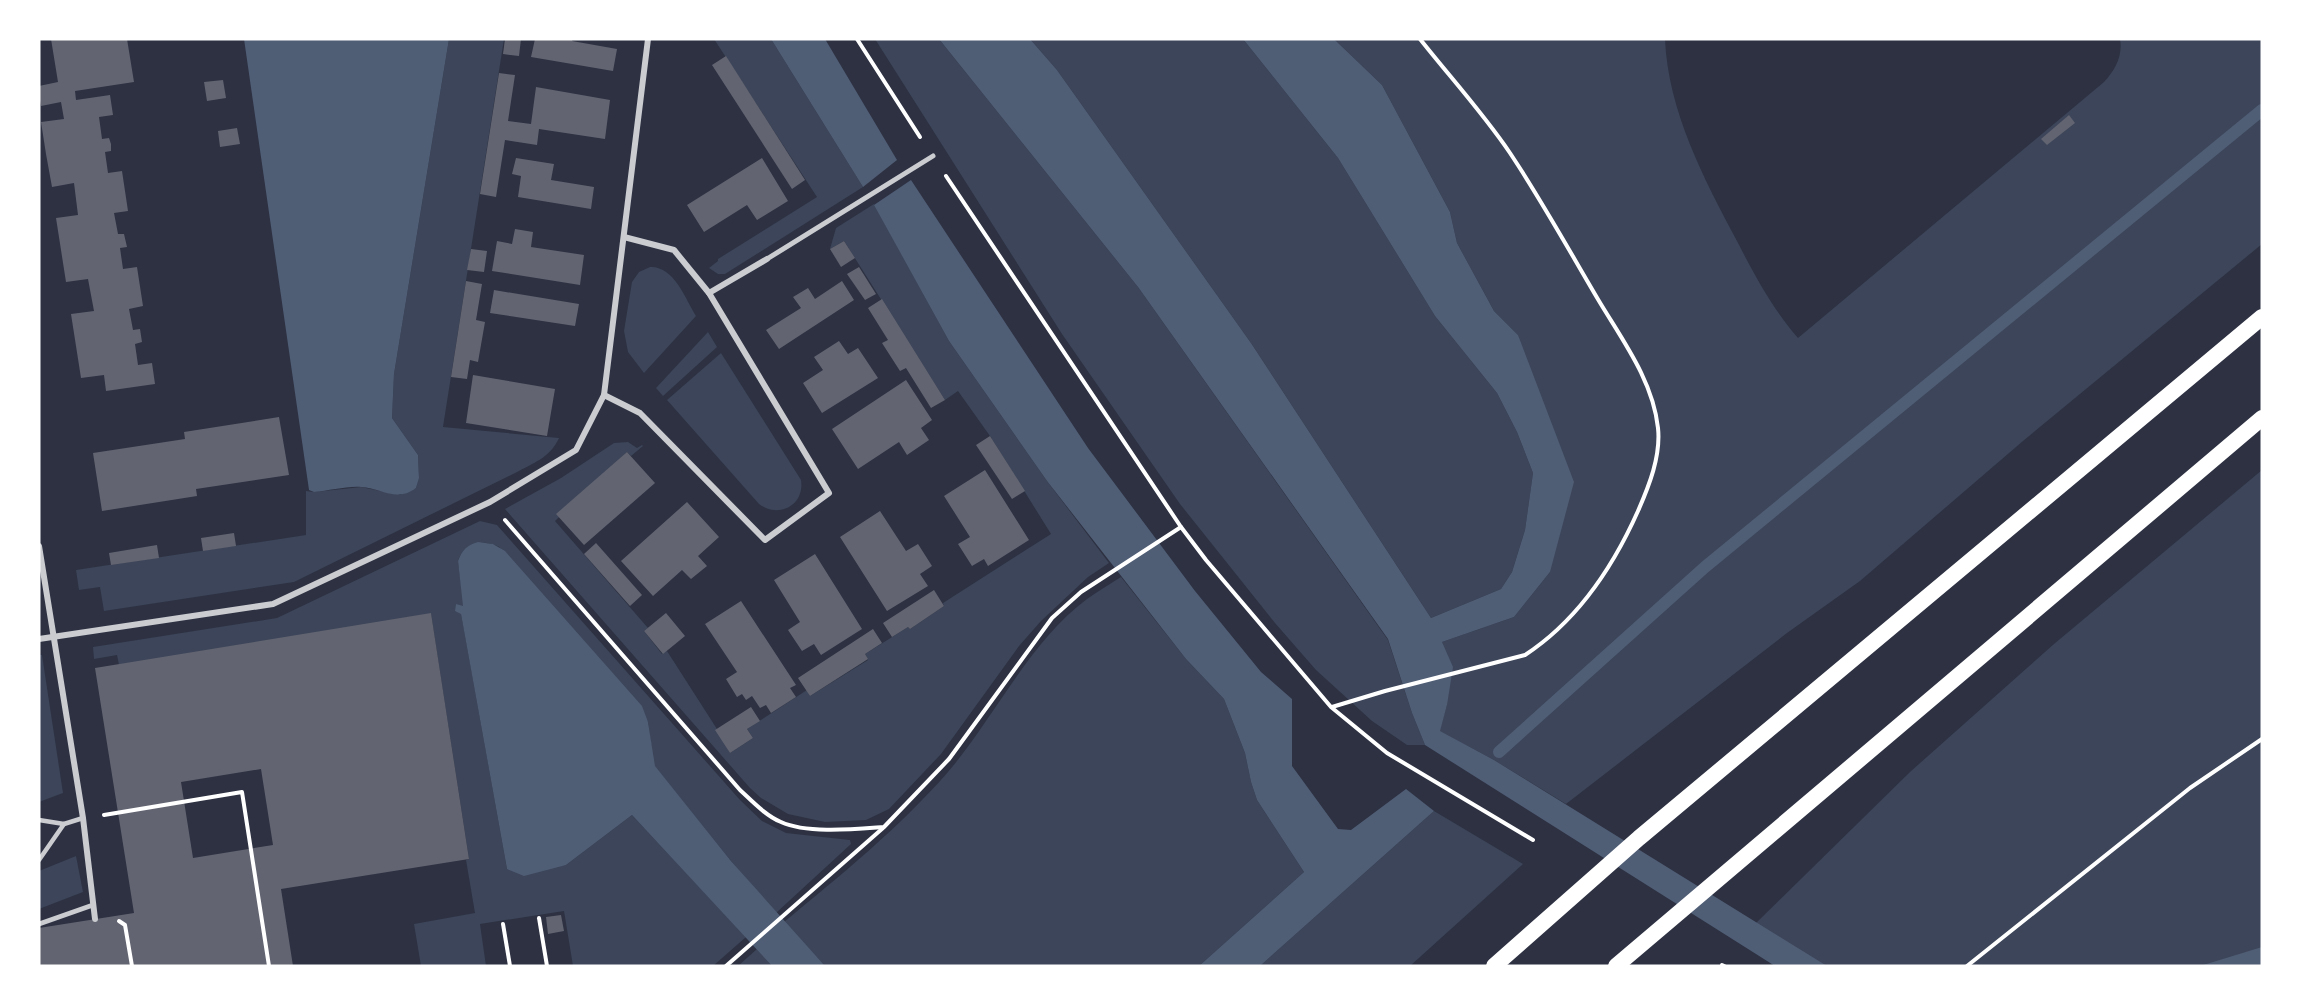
<svg xmlns="http://www.w3.org/2000/svg" width="2301" height="1005" font-family="'DM Sans',sans-serif">
  <rect width="100%" height="100%" fill="#2d3142"/>
  <g fill="#3c4559">
    <path d="M449,39h55l-61,388 116,11c-8,18 -23,24 -40,33l-225,111 -190,29 -4,-24 -21,3 -3,-20 230,-35v-44l8,1 47,-5 39,8 16,-7 3,-11 -1,-22 -26,-37 2,-44z"/>
    <polygon points="714,39 771,39 863,187 725,274 718,274 709,268 718,261 718,259 817,197"/>
    <polygon points="875,39 939,39 1138,287 1388,640 1412,713 1425,745 1407,745 1372,721 1316,670 1275,623 1180,504 1062,334"/>
    <polygon points="1030,39 1243,39 1338,158 1435,316 1497,393 1517,432 1533,473 1525,530 1512,572 1501,589 1431,618 1251,343 1057,70"/>
    <path d="M1334,39h331c3,72 39,140 72,202 18,35 35,67 61,97l306,-256c11,-12 19,-26 16,-43h142v205l-239,197 -163,140 -73,52 -221,171 -72,-44 -55,-29 8,-26 -5,-63 72,-25 36,-45 -32,-237 -24,-24 -37,-68 -7,-31 -68,-127z"/>
    <polygon points="874,204 949,341 1047,481 1109,563 1088,577 1041,621 1019,646 941,754 889,809 866,820 825,822 788,814 761,798 750,788 505,509 561,478 614,443 628,442 637,448 642,445 643,446 631,456 627,452 555,521 648,628 644,631 662,654 667,651 717,729 730,753 753,738 747,729 807,690 810,696 868,660 865,654 908,627 910,629 944,606 943,603 1051,534 990,436 958,391 945,400 844,241 830,249 836,228"/>
    <path d="M650,267c24,-1 35,31 46,49l-52,57 -16,-21 -4,-21 8,-49 7,-10z"/>
    <polygon points="708,332 717,347 663,396 656,388"/>
    <path d="M721,353l80,127c4,25 -22,39 -42,24l-92,-104z"/>
    <polygon points="2262,470 2262,966 1826,966 1755,924 1910,772 2054,644"/>
    <path d="M480,521l17,4 243,275 22,21 24,12 64,7 1,4 -75,69 -45,-52 -77,-95 -6,-44 -149,-175c-16,-8 -35,-5 -41,14l6,46 -3,6 46,256 59,-4 66,-50 114,122 -33,29h-140l-9,-55 -84,13 6,42h-65l-7,-42 61,-11 -9,-53 3,-1 -38,-245 -312,51 -2,-10 -23,4 -1,-12 184,-29z"/>
    <path d="M1121,577l65,82 38,40 21,54 6,29 6,18 47,72 -105,94h-374l-41,-44c57,-47 115,-94 164,-150 46,-54 82,-131 139,-173 11,-8 23,-15 34,-22z"/>
    <polygon points="39,655 42,655 63,793 39,802"/>
    <polygon points="1434,811 1523,864 1410,966 1260,966"/>
    <polygon points="76,856 83,892 39,909 39,871"/>
    <polygon points="757,949 772,966 738,966"/>
  </g>
  <g fill="#4f5d75">
    <path d="M244,39h205l-55,335 -2,44 26,37 1,23 -3,10c-20,15 -34,0 -55,-1 -15,-1 -32,4 -47,5l-5,-2z"/>
    <polygon points="771,39 825,39 897,160 863,187"/>
    <polygon points="939,39 1030,39 1057,70 1251,343 1431,618 1501,589 1512,572 1525,530 1533,473 1517,432 1497,393 1435,316 1338,158 1243,39 1334,39 1382,85 1450,212 1457,243 1494,311 1518,335 1574,482 1550,572 1514,617 1442,642 1453,667 1447,705 1440,731 1494,760 1827,966 1775,966 1425,745 1412,713 1388,639 1138,287"/>
    <polygon points="911,180 1088,448 1195,591 1261,672 1292,699 1292,766 1338,829 1351,830 1406,789 1434,811 1260,966 1199,966 1304,872 1257,800 1251,782 1245,753 1224,699 1186,659 1047,481 949,341 874,205"/>
    <path d="M478,542l15,2 12,7 137,155 6,16 7,44 76,95 94,105h-53l-140,-151 -66,50 -42,11 -17,-7 -46,-255 -6,-3 1,-7 7,2 -5,-45c4,-11 9,-16 20,-19z"/>
    <polygon points="2262,947 2262,966 2200,966"/>
  </g>
  <g fill="none" stroke-linecap="round" stroke-linejoin="round">
    <polyline stroke="#4f5d75" stroke-width="12" points="1499,752 1705,567 2262,110"/>
  </g>
  <g fill="#626471" fill-rule="evenodd">
    <polygon points="51,39 127,39 134,82 75,91 76,100 110,95 113,115 99,117 102,139 109,138 111,144 111,151 105,152 108,173 122,171 128,211 114,213 118,234 124,234 127,247 120,248 123,269 137,267 143,306 129,309 133,330 140,329 142,342 135,344 138,365 152,363 155,384 106,391 104,375 81,378 71,314 94,311 88,279 66,282 56,218 78,215 74,183 52,187 46,154 41,122 64,119 61,102 41,106 39,95 39,86 58,82"/>
    <polygon points="505,39 521,39 519,56 503,54"/>
    <polygon points="535,39 573,39 572,41 617,49 613,71 531,57"/>
    <polygon points="726,56 805,180 792,189 712,65"/>
    <polygon points="499,73 515,75 508,121 531,124 536,87 610,100 605,139 539,129 537,145 505,140 496,197 480,194"/>
    <polygon points="223,80 226,98 207,101 204,82"/>
    <polygon points="2069,115 2075,123 2047,145 2041,139"/>
    <polygon points="237,128 240,144 220,147 218,131"/>
    <polygon points="516,158 554,164 551,180 594,187 591,209 518,197 521,176 512,174"/>
    <polygon points="762,158 788,201 757,220 747,205 704,232 687,205"/>
    <polygon points="515,229 533,232 531,247 584,255 580,285 492,271 497,241 512,244"/>
    <polygon points="844,241 855,258 841,267 830,249"/>
    <polygon points="471,249 487,251 484,272 467,270"/>
    <polygon points="859,267 876,294 865,300 847,274"/>
    <polygon points="466,281 482,284 476,320 485,322 478,362 470,360 467,379 451,377"/>
    <polygon points="842,281 854,300 779,349 766,330 801,308 793,297 808,288 815,299"/>
    <polygon points="494,290 579,304 575,326 490,313"/>
    <polygon points="882,299 945,400 931,408 906,368 900,371 882,343 888,340 868,308"/>
    <polygon points="839,341 848,354 858,348 878,378 822,413 803,383 823,370 814,357"/>
    <polygon points="473,375 555,389 547,436 466,423"/>
    <polygon points="906,380 932,420 921,428 929,440 907,455 899,442 858,469 832,429"/>
    <polygon points="279,417 289,475 196,489 197,496 102,511 93,453 185,439 184,432"/>
    <polygon points="990,436 1025,491 1012,499 976,445"/>
    <polygon points="627,452 655,483 584,545 556,514"/>
    <polygon points="985,470 1029,540 988,566 984,559 972,566 958,544 970,537 944,496"/>
    <polygon points="687,502 719,537 698,556 707,566 691,579 682,570 653,596 621,561"/>
    <polygon points="880,511 906,551 918,544 932,566 920,574 928,586 887,611 840,537"/>
    <polygon points="234,533 236,546 203,551 201,538"/>
    <polygon points="596,543 642,595 630,606 584,554"/>
    <polygon points="157,545 159,558 111,565 109,553"/>
    <polygon points="815,554 862,629 821,655 814,644 802,651 788,630 800,622 774,580"/>
    <polygon points="934,590 944,606 910,629 908,627 892,637 883,623"/>
    <polygon points="741,601 796,685 790,688 796,697 771,713 766,705 760,708 752,696 746,700 742,694 737,697 726,679 737,672 705,624"/>
    <path d="M431,613l38,246 -188,30 12,77h-254v-38l95,-15 -39,-245zM261,769l12,76 -80,13 -12,-76z"/>
    <polygon points="666,613 685,636 663,654 644,631"/>
    <polygon points="873,629 882,643 865,654 868,659 810,696 798,678"/>
    <polygon points="751,707 760,721 747,729 753,738 730,753 715,730"/>
    <polygon points="561,915 564,931 548,934 546,917"/>
  </g>
  <g fill="none" stroke-linecap="round" stroke-linejoin="round">
    <g stroke="#fff" stroke-width="4">
      <polyline points="857,39 920,137"/>
      <polyline points="946,176 1181,527 1206,560 1331,707 1387,753 1533,840"/>
      <path d="M505,520l235,270c12,11 26,26 41,32 26,12 75,7 103,5l65,-68 103,-141 29,-26 100,-65"/>
      <path d="M1332,707l53,-16 140,-36c52,-34 88,-88 113,-144 11,-25 23,-55 20,-83 -5,-47 -35,-87 -59,-127 -29,-49 -57,-100 -89,-148 -27,-40 -60,-76 -90,-114"/>
      <polyline points="104,815 242,792 269,966"/>
      <polyline points="539,918 547,966"/>
      <polyline points="119,921 125,925 132,966"/>
      <polyline points="503,924 510,966"/>
      <polyline points="1722,965 1724,966"/>
      <polyline points="726,966 883,828"/>
      <polyline points="1967,966 2190,788 2262,739"/>
    </g>
    <g stroke="#caccd0" stroke-width="4.5">
      <polyline points="39,820 64,824 39,860"/>
      <polyline points="64,824 83,818"/>
    </g>
    <g stroke="#caccd0" stroke-width="5">
      <polyline points="767,259 933,156"/>
      <polyline points="39,924 93,905"/>
    </g>
    <g stroke="#caccd0" stroke-width="6">
      <polyline points="709,293 767,259"/>
      <polyline points="604,395 640,413 765,540 829,493 709,293 674,250 624,237"/>
      <polyline points="39,546 83,818 95,919"/>
      <polyline points="39,639 273,604 490,502 576,450 604,395 648,39"/>
    </g>
    <g stroke="#fff" stroke-width="16">
      <polyline points="1494,966 1639,838 2262,317"/>
      <polyline points="1616,966 2262,418"/>
    </g>
  </g>
  <rect width="2301" height="1005" fill="none" stroke="#ffffff" stroke-width="81"/>
</svg>
